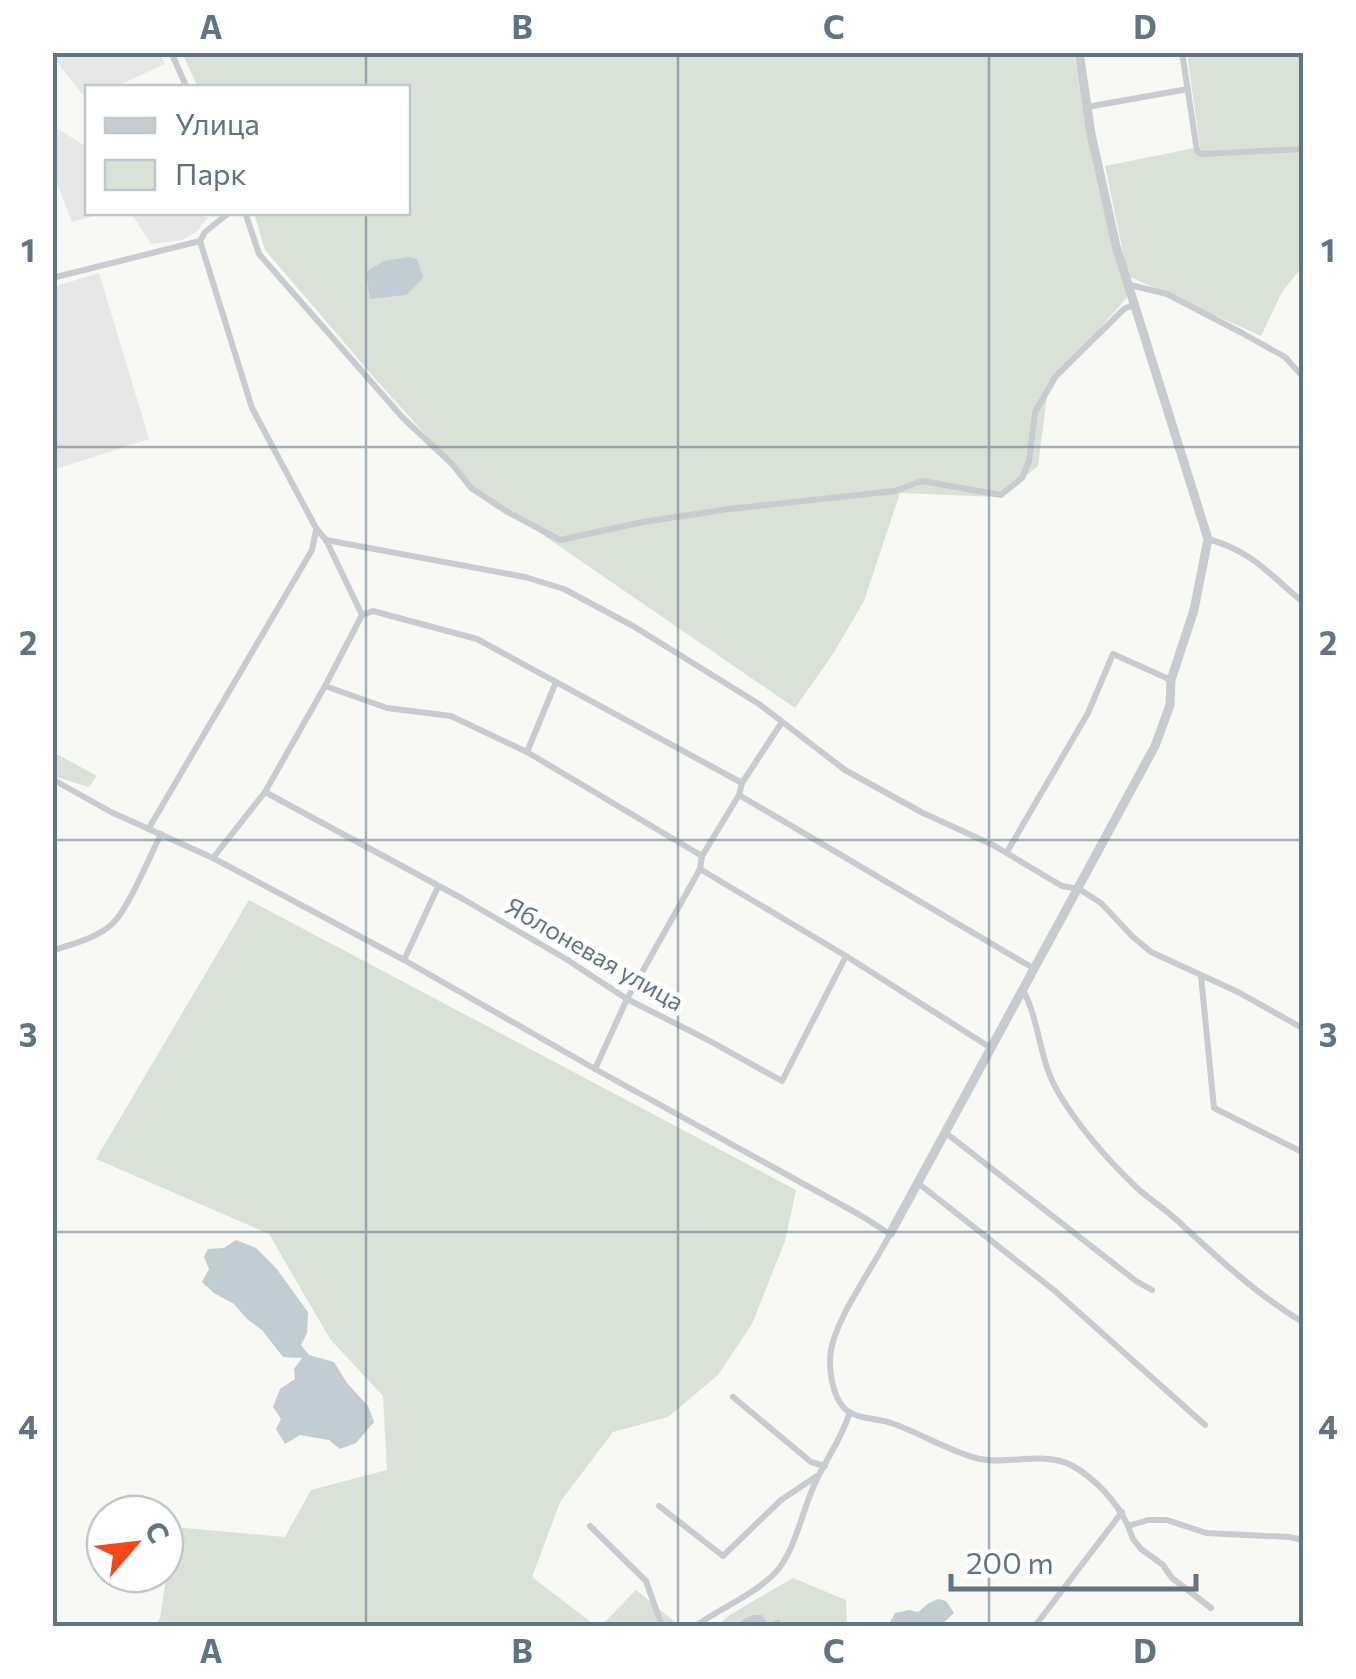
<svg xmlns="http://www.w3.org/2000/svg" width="1356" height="1679" font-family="Commissioner,sans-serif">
  <rect width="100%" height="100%" fill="#f8f8f5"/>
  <g fill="#e6e7e6">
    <polygon points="52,53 159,53 165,64 115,87 88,88 87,100 53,57"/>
    <polygon points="53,126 87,147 88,212 104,213 72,222 53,173"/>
    <polygon points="131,213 199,213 208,218 196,232 182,240 151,244"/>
    <polygon points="99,273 149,439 53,470 53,287"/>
  </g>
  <g fill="#dae1d6">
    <path d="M182,53h892c13,82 26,164 55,242l-81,93 -10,78 -39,31 -99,-4 -36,108 -31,53 -38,54 -322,-221 -95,-105 -113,-132 -11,-37 154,-1v-124l-210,-1z"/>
    <polygon points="1187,53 1303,53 1303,266 1282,292 1261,336 1128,276 1105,166 1200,147"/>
    <polygon points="53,752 97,776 89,787 53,776"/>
    <polygon points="249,900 796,1190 785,1241 752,1324 718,1375 668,1417 613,1432 560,1502 532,1577 596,1626 154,1626 160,1618 174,1527 285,1537 311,1490 387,1470 383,1396 330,1339 269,1234 96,1159"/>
    <path d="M793,1578l53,22 1,26h-64l-4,-7 -12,5 -5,-9c-17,0 -27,11 -45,11l11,-10z"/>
    <polygon points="636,1590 680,1626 601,1626"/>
  </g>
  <g fill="#c1cdd2">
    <polygon points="409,257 417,259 423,278 406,295 370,299 366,272 384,261"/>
    <polygon points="236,1240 256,1248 276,1268 308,1312 307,1333 301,1345 309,1355 334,1362 347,1383 368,1406 374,1422 356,1443 340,1449 329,1440 300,1435 285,1444 276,1429 281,1419 273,1407 280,1389 295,1379 294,1369 302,1358 283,1357 262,1330 247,1319 234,1304 214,1293 202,1282 209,1269 204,1257 208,1249 224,1248"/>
    <polygon points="938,1599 946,1601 954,1613 940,1626 919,1626 914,1624 909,1626 888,1626 895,1613 909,1610 918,1612 929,1603"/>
    <polygon points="752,1615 762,1615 768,1624 779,1619 783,1626 730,1626"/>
  </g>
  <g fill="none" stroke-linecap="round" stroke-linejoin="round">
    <g stroke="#c8ccd0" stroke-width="6">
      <polyline points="171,52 187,88"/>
      <polyline points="1182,52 1197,151 1201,154 1304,149"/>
      <polyline points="1087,107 1188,89"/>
      <polyline points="245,212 259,254 403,418 452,464 471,488 506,511 560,540 643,522 729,509 895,491 922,481 1001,495 1022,478 1029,461 1035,412 1056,376 1124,309 1135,304"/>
      <polyline points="200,241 252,408 316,528 326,540 362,615 325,686 265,792 213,858"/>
      <polyline points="52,278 200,241 205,232 230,212"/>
      <polyline points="1130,285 1167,294 1242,333 1285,357 1304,378"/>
      <path d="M1208,539c44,12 62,36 96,64"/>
      <polyline points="326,540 525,577 564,589 633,626 759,704 845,770 923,813 993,845 1062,886 1079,889 1101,903 1132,936 1151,952 1238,992 1304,1029"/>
      <polyline points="362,615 373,611 477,639 742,783"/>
      <polyline points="325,686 387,708 451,716 527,752 702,856"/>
      <polyline points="527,752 556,682"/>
      <path d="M52,779l59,33 102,46 191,102 191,109 265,146 30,19c-16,32 -53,82 -59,116 -3,17 1,45 13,58 11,11 30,10 44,14 29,9 64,31 92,37 30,6 63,-8 91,6 24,13 46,37 57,61l20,-6h19l39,13 83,4 15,3"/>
      <polyline points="265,792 463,899 566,959 627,999 708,1040 782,1081 846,956"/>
      <polyline points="739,795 1033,968"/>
      <polyline points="149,828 312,550 316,530"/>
      <polyline points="1007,852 1088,713 1113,654 1171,680"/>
      <polyline points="700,869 846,956 991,1048"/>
      <path d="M52,951c19,-7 43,-12 59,-26 16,-13 39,-69 50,-91"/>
      <polyline points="404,960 438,887"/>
      <polyline points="1201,976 1214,1108 1304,1153"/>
      <path d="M1023,990c17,32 16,70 35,102 20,34 49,67 78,95 13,12 29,22 42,34 40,37 79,74 126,102"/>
      <polyline points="595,1069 627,999 700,869 702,856 739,795 742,783 782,722"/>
      <polyline points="946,1133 1136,1281 1152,1290"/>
      <polyline points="918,1183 1055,1291 1205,1425"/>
      <polyline points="733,1397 811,1462 825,1466"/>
      <polyline points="659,1506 723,1556 781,1500 817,1476"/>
      <polyline points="590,1526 646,1581 662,1626"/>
      <polyline points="1128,1526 1133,1539 1141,1549 1163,1565 1172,1578 1211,1608"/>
      <path d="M696,1626c24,-18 56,-30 78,-52 23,-23 29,-71 45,-99 12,-23 23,-38 31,-63"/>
      <polyline points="1035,1626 1122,1512"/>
    </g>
    <polyline stroke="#c8ccd0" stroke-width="9" points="890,1234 1155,746 1170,705 1171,680 1194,610 1208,539 1116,246 1091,134 1079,52"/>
  </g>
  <path fill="none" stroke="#607584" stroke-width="2.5" stroke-opacity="0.55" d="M366,52v36M678,52v1574M989,52v1574M366,212v1414M52,447h1252M52,840h1252M52,1232h1252"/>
  <g text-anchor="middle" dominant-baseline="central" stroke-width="10" stroke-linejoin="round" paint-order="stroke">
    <g font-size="25" fill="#607584" stroke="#fff">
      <text transform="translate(595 953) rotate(30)">Яблоневая улица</text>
    </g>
  </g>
  <rect width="1356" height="1679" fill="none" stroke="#ffffff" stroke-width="110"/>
  <rect x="85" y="85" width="325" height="130" fill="#ffffff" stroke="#bfc8ce" stroke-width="2.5"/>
  <rect x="105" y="118" width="50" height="15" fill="#c8ccd0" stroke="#bfc8ce" stroke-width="2.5"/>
  <text x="175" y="135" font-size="30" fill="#607584">Улица</text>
  <rect x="105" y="160" width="50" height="30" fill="#dae1d6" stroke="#bfc8ce" stroke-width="2.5"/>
  <text x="175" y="185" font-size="30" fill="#607584">Парк</text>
  <g transform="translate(135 1544) rotate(62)"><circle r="48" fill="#ffffff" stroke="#bfc8ce" stroke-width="2.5"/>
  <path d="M0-8L18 38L0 25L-18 38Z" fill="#f54718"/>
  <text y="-15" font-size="28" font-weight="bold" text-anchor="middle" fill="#607584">С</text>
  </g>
  <path d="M951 1574v15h245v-15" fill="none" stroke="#607584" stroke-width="5"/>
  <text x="966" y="1574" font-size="30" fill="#607584" stroke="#ffffff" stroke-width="8" paint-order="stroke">200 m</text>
  <rect x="55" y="55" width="1246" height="1569" fill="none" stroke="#607584" stroke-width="4"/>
  <g font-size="32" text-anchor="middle" font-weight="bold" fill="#607584">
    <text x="211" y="39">A</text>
    <text x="522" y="39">B</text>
    <text x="834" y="39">C</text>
    <text x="1145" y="39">D</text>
    <text x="28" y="262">1</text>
    <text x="1328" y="262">1</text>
    <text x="28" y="655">2</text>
    <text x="1328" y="655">2</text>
    <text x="28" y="1047">3</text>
    <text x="1328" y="1047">3</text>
    <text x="28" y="1439">4</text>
    <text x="1328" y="1439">4</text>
    <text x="211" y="1663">A</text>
    <text x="522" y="1663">B</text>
    <text x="834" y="1663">C</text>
    <text x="1145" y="1663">D</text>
  </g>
</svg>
